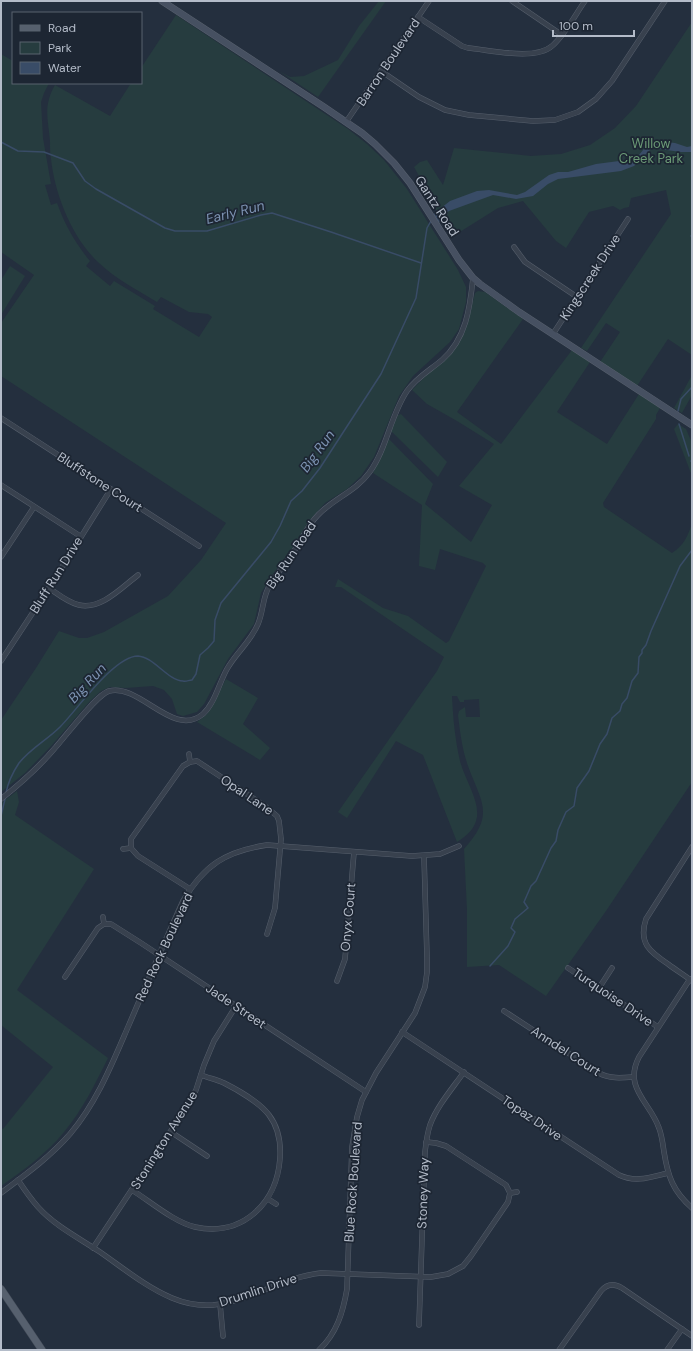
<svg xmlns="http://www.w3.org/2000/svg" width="693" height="1351" font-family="'DM Sans',sans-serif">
  <rect width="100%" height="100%" fill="#242f3e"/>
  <g fill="#263c3f">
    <polygon points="379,1 386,1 318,97 279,71 290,77 304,76 338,60 359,26"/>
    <path d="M176,15l172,114 19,15 17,16 23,29 51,81 8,17v15l-7,27 -9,13 -37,34 -14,20 -25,61 -13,19 -14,13 -22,14 -17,19 -12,21 -23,31 -12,19 -7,31 -26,35 -24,45 -7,8 -14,4 -6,-2 -5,-15 -8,-9 -11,-4 -27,2 -16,-1 -9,4 -11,10 -38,44 -27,28 -24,19v-72l35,-52 23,-37 20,7h8l17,-6 64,-36 33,-36 25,-37 -225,-147v-53l33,-48 -33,-23v-198l12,7v22h36l-5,10 -3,9 2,36 8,46 -6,1 6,20 6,-2c8,22 18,40 33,58l-4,5 24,20 4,-5 41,25 -2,3 46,28 13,-20 -4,-3 -19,-2 -28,-15 -4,5c-20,-12 -41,-23 -58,-39 -27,-25 -44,-68 -48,-104 -1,-6 -1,-12 -1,-18 -2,-23 -7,-35 5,-56l55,31 21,-33h10v-15z"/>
    <polygon points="692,22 692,355 668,339 637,386 600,362 620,332 606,323 587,351 581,348 671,214 666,190 631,198 629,207 624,208 620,210 613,206 589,212 566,248 556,241 523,201 498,208 455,235 439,210 436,211 436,206 414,167 420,162 427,160 443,185 454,148 531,156 561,154 590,145 615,128 636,106"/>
    <polygon points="10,266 25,276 1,315 1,280"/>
    <path d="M478,291l7,1 38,27 -66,93 44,32 71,-94 18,12 -33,50 50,32 32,-50 21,14 -4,7v4l-53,84 1,4 68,46c12,-8 16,-17 20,-30v259l-86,129 -60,85 -47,-31 -32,2v-57l-3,-61c31,-35 18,-45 4,-83 -6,-17 -8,-34 -10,-51l1,-4 6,-4 1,10h14l-1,-18 -15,1v2h-4l-3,-6h-5c1,22 3,43 8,65 8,30 36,58 -3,81l-34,-87 -27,-14 -49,77 -9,-6 99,-141 7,-14 -103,-70h-6l3,-8 45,29 25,8 38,27 3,-2 37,-75 -3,-3 -43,-14 -5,21 -16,-4 3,-61 -49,-32 16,-34 44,45 -8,20 46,38 21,-37 -33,-19 35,-42 -37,-23 -30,-17 -15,-14 44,-45 11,-20 8,-32z"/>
    <polygon points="692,375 692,395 682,413 674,408"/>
    <polygon points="401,414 447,462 438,477 391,431 398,415"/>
    <polygon points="678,424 686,429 692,443 692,476 674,429"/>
    <polygon points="226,679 258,698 243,724 270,748 260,760 197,722 207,714"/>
    <path d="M17,791l2,11 -4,13 79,54 -77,121 91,68c-13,26 -25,51 -44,74 -17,21 -40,38 -63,54v-58l2,1 50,-62 -52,-42v-222z"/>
  </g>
  <polygon fill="#394c67" points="651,140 675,143 687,147 692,146 692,152 681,152 652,148 634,166 621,171 558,179 548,184 533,196 516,199 493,195 449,211 443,215 441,222 437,223 432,215 450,201 477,191 489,190 517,195 525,192 549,175 558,172 568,172 596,164 619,161 627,162 635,160"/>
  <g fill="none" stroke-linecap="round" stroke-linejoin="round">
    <g stroke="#394c67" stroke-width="1.5">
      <polyline points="1,142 18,151 44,152 73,163 85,181 96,189 165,228 175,231 207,231 261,215 272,213 331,232 421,263"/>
      <polyline points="692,235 691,236 692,236"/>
      <polyline points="678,411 681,399 692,387"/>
      <polyline points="679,424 689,456"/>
      <polyline points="691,461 692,463"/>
      <path d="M6,793c2,-11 7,-21 13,-30 12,-15 28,-23 41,-36 17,-17 54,-71 78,-71 16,1 29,24 45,25 3,1 6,-1 9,-1l4,-6 4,-19 8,-7 6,-7 1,-21 6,-17 50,-61 9,-16 11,-25 11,-10 18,-23 61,-94 35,-76 11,-70 4,-7"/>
      <polyline points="1,816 5,799"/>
      <polyline points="490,966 508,946 515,932 511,928 515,919 528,908 524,902 531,886 536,881 551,848 556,841 558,830 566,812 574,806 577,788 589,771 600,744 607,734 612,718 620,711 622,704 627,698 632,681 638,673 639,657 642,653 642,650 646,645 651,631 680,566 692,550"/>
    </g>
    <g stroke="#565f6c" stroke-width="5.5">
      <g id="street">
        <polyline points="512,1 562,35"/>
        <path d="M418,17l44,29 6,2c23,2 67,13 84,-2 13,-11 23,-31 33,-45"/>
        <polyline points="381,71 419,97 445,110 469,115 533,121 555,120 578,112 596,99 612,81 665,1"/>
        <polyline points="346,122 429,1"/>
        <polyline points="514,247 525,262 577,297"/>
        <polyline points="553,334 628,219"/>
        <polyline points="1,418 199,546"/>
        <polyline points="1,485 80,536"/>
        <polyline points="1,557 34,507"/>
        <path d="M49,588c9,6 18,14 30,17 22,5 42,-17 59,-30"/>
        <polyline points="1,661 49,588 111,489"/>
        <polyline points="189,754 190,762"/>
        <path d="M1,799c19,-15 38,-32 54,-51 11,-12 41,-53 54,-57 31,-8 64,48 94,23 12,-11 16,-31 24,-45 9,-16 24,-28 31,-45 6,-14 4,-28 13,-41 7,-11 16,-21 23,-32 8,-12 13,-25 24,-36 15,-16 38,-24 51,-42 18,-24 21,-57 38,-82 9,-13 23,-21 35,-31 24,-21 28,-52 31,-82"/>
        <path d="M692,847l-46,72c-8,24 4,33 22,45 8,6 16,11 24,17"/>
        <polyline points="123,849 131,848"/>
        <polyline points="190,889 138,856 131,848 131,839 183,766 190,762 197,761 265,806 277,816 279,821 281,839 275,908 267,934"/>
        <polyline points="103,917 104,924"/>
        <polyline points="568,968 658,1027"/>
        <polyline points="65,977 98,928 104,924 111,924 141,943 366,1092"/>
        <path d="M690,979l-51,78c-16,31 11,45 20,71 3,8 4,17 5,24 4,25 9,39 28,56"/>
        <polyline points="337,981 345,959 354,852"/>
        <polyline points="599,988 612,968"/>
        <path d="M504,1011l95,62c11,6 22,5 34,4"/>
        <path d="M402,1032l217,143c17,8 32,2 49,-2"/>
        <polyline points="171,1132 207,1156"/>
        <polyline points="426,1142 436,1143 446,1146 506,1185 510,1193"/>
        <path d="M18,1180c6,9 13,19 20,27 17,19 41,31 62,45 23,16 46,35 72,46 12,5 27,8 41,7 38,-4 70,-28 108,-32l110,4 17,-3 15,-8 8,-10 37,-54 2,-9"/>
        <path d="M132,1190c19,12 42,32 63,37 47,10 82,-23 85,-69 1,-16 -1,-30 -11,-43 -9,-12 -31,-25 -45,-32 -7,-3 -15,-5 -23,-8"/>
        <path d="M1,1193c24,-18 49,-36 69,-59 27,-32 42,-70 58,-107 18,-42 36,-84 55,-126 21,-36 43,-50 84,-56l145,11 28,-2 19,-8"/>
        <polyline points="510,1193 517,1192"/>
        <polyline points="268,1199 276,1204"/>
        <polyline points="93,1248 188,1105 196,1090 204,1065 214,1041 236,1006"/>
        <polyline points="220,1304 223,1336"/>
        <path d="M419,1325l6,-173c1,-9 2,-18 5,-27 7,-19 22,-36 34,-53"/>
        <path d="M319,1350c18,-17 24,-38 28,-61l5,-142 5,-30 5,-17 14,-27 39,-60 10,-26 2,-15v-15l-3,-101"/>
        <path d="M559,1350l42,-59c6,-7 13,-8 21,-3l70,48"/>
        <polyline points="667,1350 682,1329"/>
      </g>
    </g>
    <g stroke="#565f6c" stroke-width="7">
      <polyline id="secondary" points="162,1 324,107 362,133 375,144 394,163 410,183 459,260 473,278 480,284 519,312 692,425"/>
    </g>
    <g stroke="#414a57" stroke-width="8">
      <polyline id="primary" points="1,1289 42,1350"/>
    </g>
    <use href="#street" stroke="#38414e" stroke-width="4.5"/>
    <use href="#secondary" stroke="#465061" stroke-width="6"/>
    <use href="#primary" stroke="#56606e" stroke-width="7"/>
  </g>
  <g text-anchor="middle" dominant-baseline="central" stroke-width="3.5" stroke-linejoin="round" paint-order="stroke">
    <g font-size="13" fill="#b4bcc9" stroke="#1d2633">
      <text transform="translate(388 62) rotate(-56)">Barron Boulevard</text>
      <text transform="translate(437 206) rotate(57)">Gantz Road</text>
      <text transform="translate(590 277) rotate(-57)">Kingscreek Drive</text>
      <text transform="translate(100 482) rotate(33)">Bluffstone Court</text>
      <text transform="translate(291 555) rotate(-56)">Big Run Road</text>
      <text transform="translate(56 575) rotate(-58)">Bluff Run Drive</text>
      <text transform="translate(247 795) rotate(34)">Opal Lane</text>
      <text transform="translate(348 917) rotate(-85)">Onyx Court</text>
      <text transform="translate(164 947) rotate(-65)">Red Rock Boulevard</text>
      <text transform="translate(613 997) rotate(34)">Turquoise Drive</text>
      <text transform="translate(236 1006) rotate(34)">Jade Street</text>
      <text transform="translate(566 1051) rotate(33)">Anndel Court</text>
      <text transform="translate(532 1118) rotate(34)">Topaz Drive</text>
      <text transform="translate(164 1140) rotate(-58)">Stonington Avenue</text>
      <text transform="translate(353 1182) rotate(-86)">Blue Rock Boulevard</text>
      <text transform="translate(423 1193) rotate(-88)">Stoney Way</text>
      <text transform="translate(258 1290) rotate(-18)">Drumlin Drive</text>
    </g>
    <g font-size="13" fill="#6b9a76" stroke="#1d2633">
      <text x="651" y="143">Willow<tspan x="651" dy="15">Creek Park</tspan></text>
    </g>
    <g font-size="14" font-style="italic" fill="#7c92b1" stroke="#1d2633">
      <text transform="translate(235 212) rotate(-14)">Early Run</text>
      <text transform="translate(317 451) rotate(-54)">Big Run</text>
      <text transform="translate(87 683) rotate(-47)">Big Run</text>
    </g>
  </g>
  <rect width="693" height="1351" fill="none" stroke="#b4bcc9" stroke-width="4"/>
  <rect x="12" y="12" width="130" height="72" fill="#1d2633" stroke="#59626f"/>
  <rect x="20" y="25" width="20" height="6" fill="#56606e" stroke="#59626f"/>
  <text x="48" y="32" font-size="12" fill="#b4bcc9">Road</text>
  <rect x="20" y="42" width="20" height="12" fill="#263c3f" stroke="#59626f"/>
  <text x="48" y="52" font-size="12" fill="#b4bcc9">Park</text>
  <rect x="20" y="62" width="20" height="12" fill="#394c67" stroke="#59626f"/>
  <text x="48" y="72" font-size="12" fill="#b4bcc9">Water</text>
  <path d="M553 30v6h81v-6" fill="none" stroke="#b4bcc9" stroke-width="2"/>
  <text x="559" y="30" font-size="12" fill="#b4bcc9" stroke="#1d2633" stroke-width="3" paint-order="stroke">100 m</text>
</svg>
